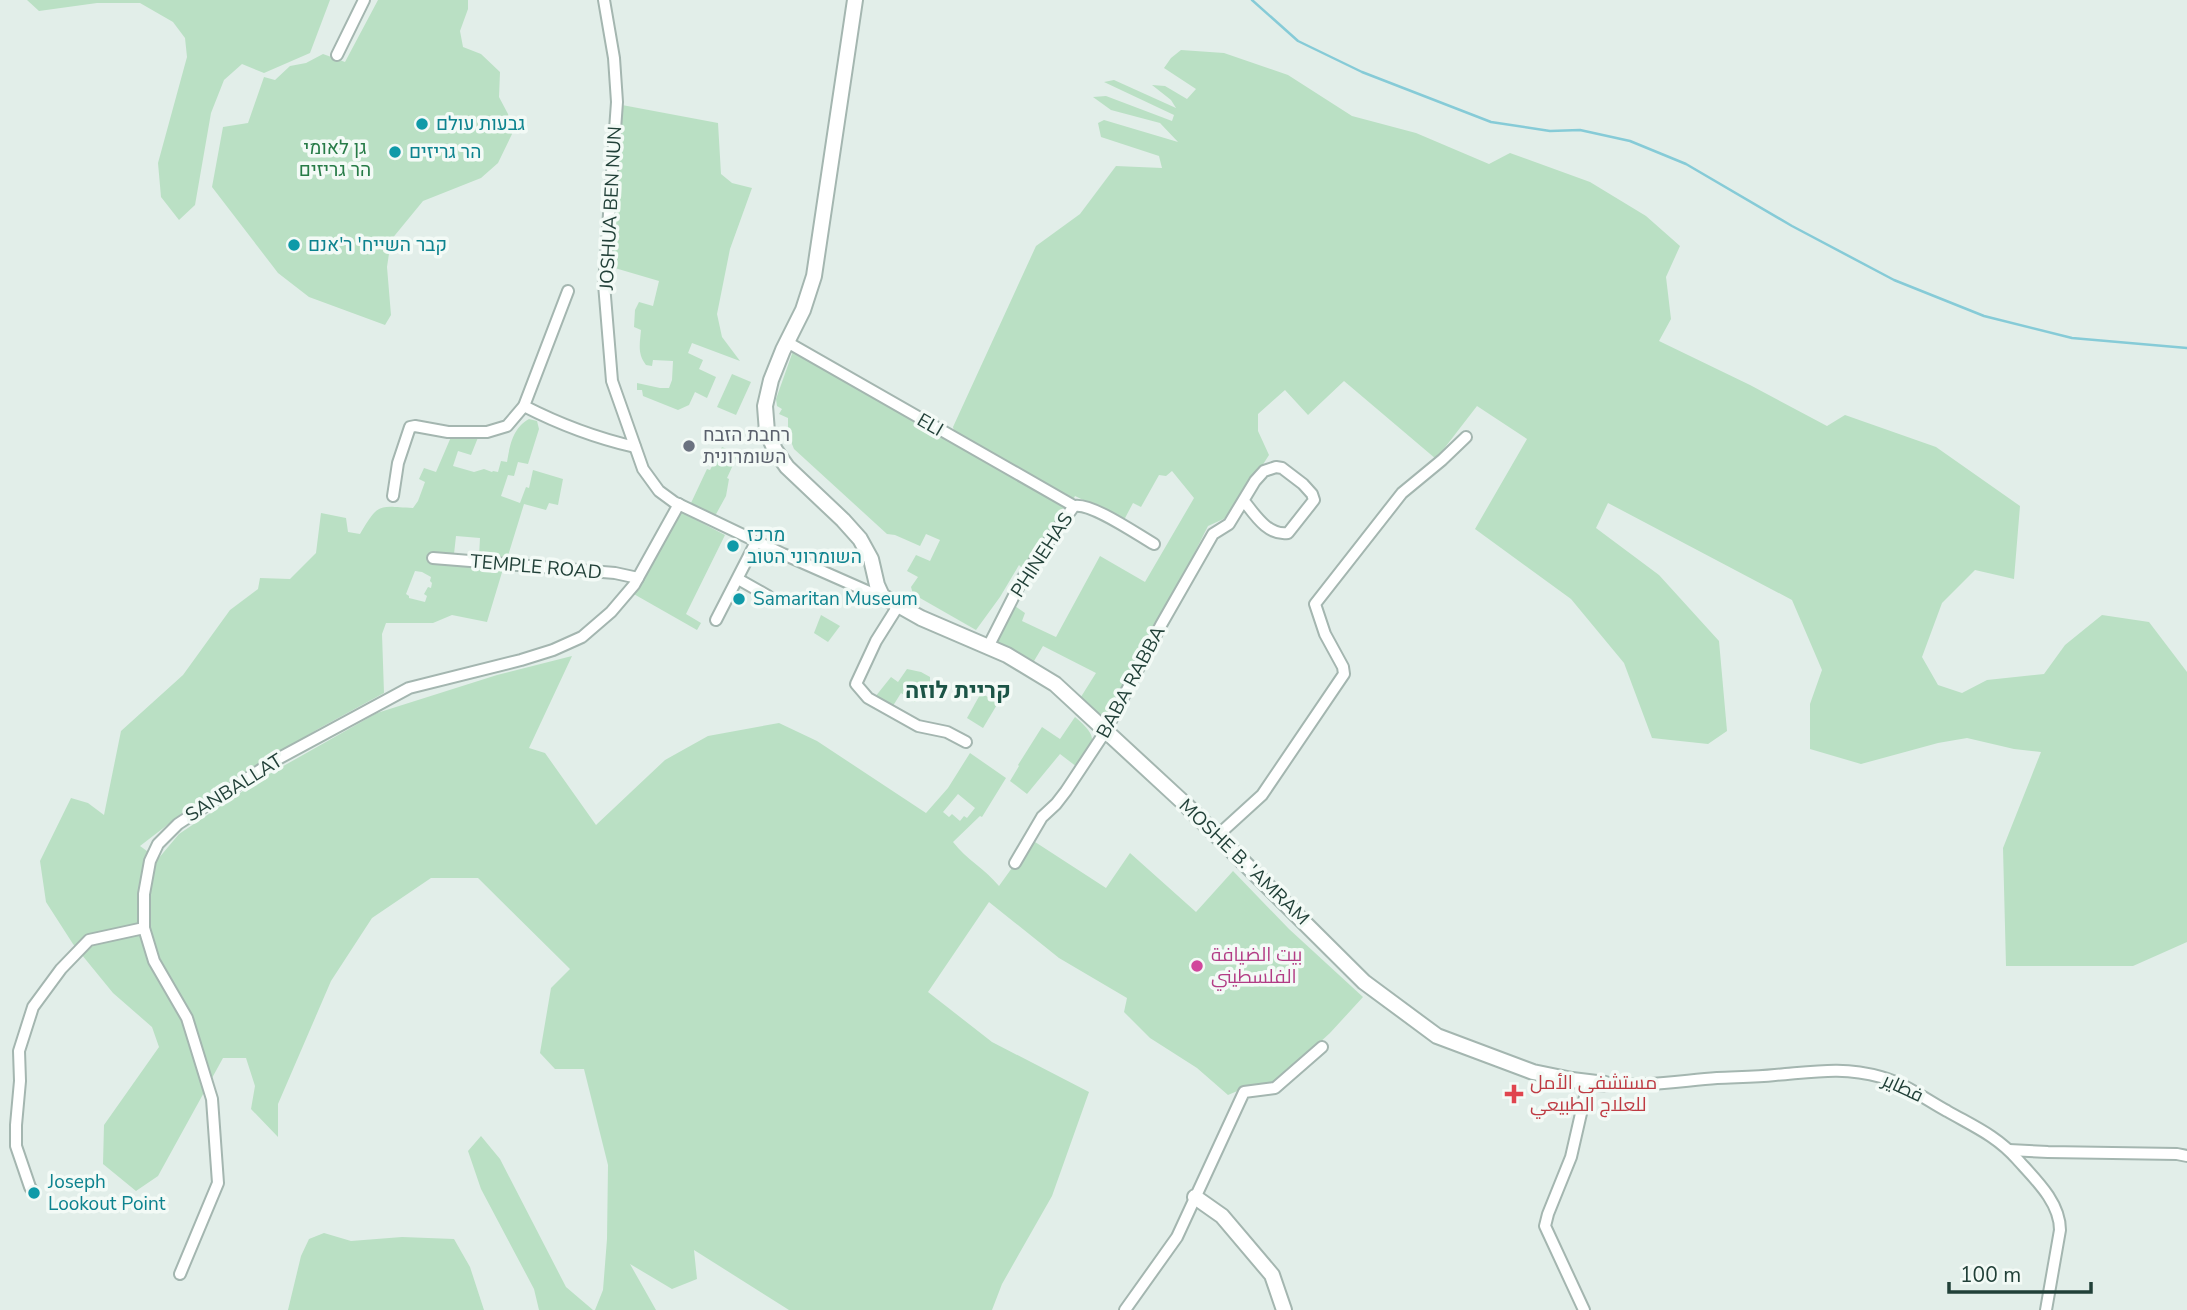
<svg xmlns="http://www.w3.org/2000/svg" width="2187" height="1310" font-family="'Nunito Sans',Cairo,Heebo,sans-serif">
  <rect width="100%" height="100%" fill="#e2eee9"/>
  <g fill="#bae0c4" fill-rule="evenodd">
    <polygon points="27,0 330,0 310,53 264,73 242,64 224,80 211,113 195,205 179,220 161,197 158,163 187,57 185,38 173,22 140,3 97,3 39,11"/>
    <polygon points="378,0 468,0 468,9 460,31 463,47 481,54 500,72 499,97 508,114 512,134 498,163 481,178 423,201 391,240 387,267 391,315 385,325 309,297 278,273 212,187 223,127 248,123 264,77 275,80 290,66 306,63 323,54 345,62"/>
    <polygon points="1181,50 1224,53 1288,75 1352,116 1416,133 1489,164 1510,153 1590,182 1646,216 1680,246 1666,277 1671,319 1659,341 1750,385 1827,426 1845,415 1936,447 2020,506 2014,579 1975,570 1942,603 1922,657 1938,685 1962,693 1987,680 2044,674 2065,645 2102,615 2149,622 2187,672 2187,942 2133,966 2006,966 2003,848 2041,752 2014,749 1967,738 1938,743 1861,764 1810,749 1810,704 1822,670 1792,600 1608,503 1596,528 1659,575 1719,641 1727,731 1708,744 1652,738 1624,663 1571,599 1475,529 1527,439 1477,406 1436,459 1344,381 1308,415 1285,390 1258,414 1258,431 1269,455 1230,516 1208,526 1145,652 1111,712 1105,716 1096,714 1079,700 1096,673 1043,646 1031,666 994,644 1015,606 1025,613 1022,621 1056,637 1100,556 1145,582 1194,498 1172,471 1166,476 1159,475 1141,507 1133,503 1124,520 1075,496 1073,500 955,435 953,427 1036,246 1080,214 1116,166 1162,168 1159,156 1101,137 1098,123 1104,120 1178,142 1160,123 1111,110 1093,97 1106,96 1172,121 1174,115 1104,82 1114,80 1176,108 1171,100 1152,85 1165,86 1187,99 1196,89 1164,68 1171,58"/>
    <path d="M622,105l96,18 3,51 11,9 20,5 -22,61 -13,65 5,23 18,24 -48,-18 -4,10 15,7 -4,9 17,8 -9,21 -12,-6 -6,13 -11,5 -35,-14 -1,-6h-5v-7l23,5h9l3,-8 1,-19 -20,-1 -1,6 -6,-1c-9,-11 -6,-22 -5,-35l-7,-3 1,-17 4,-8 14,4 6,-25 -51,-15z"/>
    <polygon points="793,351 955,445 1065,506 1027,565 1023,569 1019,565 1000,597 976,630 913,594 911,587 918,577 907,571 916,555 930,561 940,540 926,534 920,546 895,535 887,534 794,449 788,434 788,418 779,414 782,409 777,406 776,399"/>
    <polygon points="732,374 751,382 736,415 717,407"/>
    <path d="M529,419l8,2 2,8 -11,35 -10,-2 -4,14 -6,-1 -7,21 19,7 6,-16 3,1 4,-18 30,9 -5,26 -9,-2 -3,7 -22,-6 -17,55 -28,-3 1,-18 -24,-2 -2,18 -22,1 71,14 -16,53 -35,-7 -19,8h-47l-4,11 2,59 -66,36 -130,80 -48,37 18,13 21,-25 85,-57 113,-64 120,-38 75,-19 -43,92 16,5 51,72 69,-65 43,-24 71,-13 38,18 109,72 22,-25 22,-35 36,25 -24,39 -2,-1 -27,26c13,17 32,27 46,44l33,-46 74,48 24,-35 66,59 37,-41 56,58 74,68 -33,36 -58,53 -30,3 -14,6 -31,-27 -47,-30 -26,-26 3,-14 -68,-40 -70,-56 -61,90 64,50 97,50 -37,104 -50,88 -10,26h-203l-95,-60 3,29 -25,10 -42,-25 26,46h-61l8,-20 4,-51 1,-74 -24,-96h-29l-15,-16 11,-65 19,-19 -92,-91h-47l-59,40 -41,63 -53,123v33l-27,-28 4,-23 -9,-28h-23l-65,118 -22,15 -33,-27 1,-39 55,-78 -7,-20 -39,-34 -40,-49 -27,-42 -6,-41 31,-63 17,5 16,12 17,-84 62,-56 47,-65 28,-21 2,-11 30,1 26,-26 5,-40 25,5 2,14 12,2c19,-32 18,-28 53,-26l5,-7 7,-19 -6,-3 5,-11 12,4 15,-35 28,-2 -8,20 -13,-4 -5,15 21,6 10,-3 8,3 1,-1 5,1 3,-11 6,1c3,-18 6,-34 22,-43zM415,571l7,1 9,5 -1,4 2,2 -1,5 -3,-1 -4,7 3,2 -2,6 -16,-4v-2l-3,-2zM958,794l17,14 -8,10 -3,-2 -4,5 -8,-7 -3,3 -6,-5z"/>
    <polygon points="722,447 738,454 727,478 729,479 726,496 715,516 691,503 707,469 710,470"/>
    <polygon points="681,512 725,535 686,614 701,623 697,630 632,593 647,572"/>
    <polygon points="821,615 840,626 828,642 814,633"/>
    <polygon points="907,669 921,672 930,677 930,682 915,702 901,693 891,709 875,697 891,677 898,682"/>
    <polygon points="981,693 998,703 983,728 967,718"/>
    <path d="M1075,717c24,20 21,26 2,50l-17,-13 -33,40 -17,-13 9,-15 -1,-1 24,-38 18,12z"/>
    <polygon points="481,1136 500,1159 566,1287 593,1310 539,1310 534,1289 481,1189 468,1151"/>
    <polygon points="324,1233 351,1241 402,1237 454,1239 470,1267 484,1310 288,1310 301,1256 309,1239"/>
  </g>
  <g fill="none" stroke-linecap="round" stroke-linejoin="round">
    <polyline stroke="#86cbd7" stroke-width="2.5" points="1252,0 1298,41 1362,72 1491,122 1550,131 1580,130 1630,141 1686,164 1792,226 1894,280 1984,316 2072,338 2187,348"/>
    <g stroke="#a4b6b0" stroke-width="14">
      <g id="minor">
        <polyline points="604,0 614,58 617,102 604,284 612,381 643,469 659,491 674,502 783,554 885,599"/>
        <polyline points="337,55 364,0"/>
        <polyline points="787,342 1074,506"/>
        <path d="M524,406c35,18 72,32 111,41"/>
        <polyline points="393,496 398,463 410,427 415,426 448,432 487,432 507,426 524,406 568,291"/>
        <polyline points="433,558 615,573 638,578"/>
        <polyline points="738,579 768,596"/>
        <polyline points="898,606 876,641 856,684 868,698 918,726 947,732 966,742"/>
        <polyline points="716,620 756,542"/>
        <path d="M988,647l36,-71 50,-70c17,-4 64,29 80,38"/>
        <polyline points="1217,836 1262,795 1344,674 1343,667 1325,634 1315,604 1402,493 1442,460 1466,437"/>
        <path d="M1015,863l27,-46 14,-13 10,-13 39,-59 56,-107 52,-91 16,-10 26,-43 9,-10 12,-4 6,1 21,16 9,10 2,6 -26,33c-20,3 -33,-18 -44,-32"/>
        <path d="M1605,1084c38,3 74,-3 112,-6 19,-1 39,-1 58,-3 38,-3 68,-9 106,2 25,7 44,22 66,34 26,15 50,25 70,48 18,20 43,43 43,71l-14,80"/>
        <polyline points="2009,1150 2048,1152 2177,1154 2187,1156"/>
        <polyline points="34,1193 30,1187 16,1146 16,1125 20,1081 19,1051 33,1007 61,969 89,940 144,928"/>
        <polyline points="180,1274 218,1183 212,1099 187,1018 154,961 144,928 144,894 150,861 158,844 178,824 274,761 409,688 521,660 553,650 582,637 611,612 634,585 679,504"/>
        <polyline points="1125,1310 1177,1237 1244,1092 1275,1088 1322,1047"/>
        <polyline points="1584,1310 1545,1226 1548,1214 1571,1157 1588,1083"/>
      </g>
    </g>
    <g stroke="#a4b6b0" stroke-width="18">
      <g id="tertiary">
        <polyline points="855,0 814,276 803,310 783,350 771,380 765,406 767,432 775,450 787,467 843,520 860,539 871,559 877,585 882,596 921,618 1007,655 1055,684 1186,805 1364,982 1437,1036 1533,1072 1572,1080 1605,1084"/>
        <polyline points="1195,1197 1222,1216 1272,1275 1284,1310"/>
      </g>
    </g>
    <use href="#minor" stroke="#fff" stroke-width="10"/>
    <use href="#tertiary" stroke="#fff" stroke-width="14"/>
  </g>
  <g fill="#0f9aa8" stroke="#f3faf6" stroke-width="2.5">
    <circle cx="422" cy="124" r="7"/>
    <circle cx="395" cy="152" r="7"/>
    <circle cx="294" cy="245" r="7"/>
    <circle cx="733" cy="546" r="7"/>
    <circle cx="739" cy="599" r="7"/>
    <circle cx="34" cy="1193" r="7"/>
  </g>
  <circle fill="#6b7280" stroke="#f3faf6" stroke-width="2.5" cx="689" cy="446" r="7"/>
  <circle fill="#d1479c" stroke="#f3faf6" stroke-width="2.5" cx="1197" cy="966" r="7"/>
  <path fill="#e0444e" stroke="#f3faf6" stroke-width="2.5" d="M1510.5 1083.5h7v7h7v7h-7v7h-7v-7h-7v-7h7z"/>
  <g text-anchor="middle" dominant-baseline="central" stroke-width="7" stroke-linejoin="round" paint-order="stroke">
    <g font-size="19" fill="#0d838f" stroke="#f3faf6" text-anchor="start">
      <text x="436" y="124">גבעות עולם</text>
      <text x="409" y="152">הר גריזים</text>
      <text x="308" y="245">קבר השייח' ר'אנם</text>
      <text x="747" y="535">מרכז<tspan x="747" dy="22">השומרוני הטוב</tspan></text>
      <text x="753" y="599">Samaritan Museum</text>
      <text x="48" y="1182">Joseph<tspan x="48" dy="22">Lookout Point</tspan></text>
    </g>
    <g font-size="19" fill="#277b47" stroke="#f3faf6">
      <text x="335" y="148">גן לאומי<tspan x="335" dy="22">הר גריזים</tspan></text>
    </g>
    <g font-size="19" fill="#214038" stroke="#f3faf6">
      <text transform="translate(611 208) rotate(-87)">JOSHUA BEN NUN</text>
      <text transform="translate(930 425) rotate(30)">ELI</text>
      <text transform="translate(1042 555) rotate(-57)">PHINEHAS</text>
      <text transform="translate(536 567) rotate(5)">TEMPLE ROAD</text>
      <text transform="translate(1131 682) rotate(-62)">BABA RABBA</text>
      <text transform="translate(234 788) rotate(-32)">SANBALLAT</text>
      <text transform="translate(1244 862) rotate(44)">MOSHE B. 'AMRAM</text>
      <text transform="translate(1903 1088) rotate(25)">فطاير</text>
    </g>
    <g font-size="19" fill="#5b616d" stroke="#f3faf6" text-anchor="start">
      <text x="703" y="435">רחבת הזבח<tspan x="703" dy="22">השומרונית</tspan></text>
    </g>
    <g font-size="19" fill="#b23c85" stroke="#f3faf6" text-anchor="start">
      <text x="1211" y="955">بيت الضيافة<tspan x="1211" dy="22">الفلسطيني</tspan></text>
    </g>
    <g font-size="19" fill="#be3a42" stroke="#f3faf6" text-anchor="start">
      <text x="1530" y="1083">مستشفى الأمل<tspan x="1530" dy="22">للعلاج الطبيعي</tspan></text>
    </g>
    <g font-size="23" font-weight="bold" fill="#1b5446" stroke="#f3faf6">
      <text x="958" y="690">קריית לוזה</text>
    </g>
  </g>
  <path d="M1949 1282v10h142v-10" fill="none" stroke="#214038" stroke-width="3.5"/>
  <text x="1960" y="1282" font-size="21" fill="#214038" stroke="#f3faf6" stroke-width="5" paint-order="stroke">100 m</text>
</svg>
